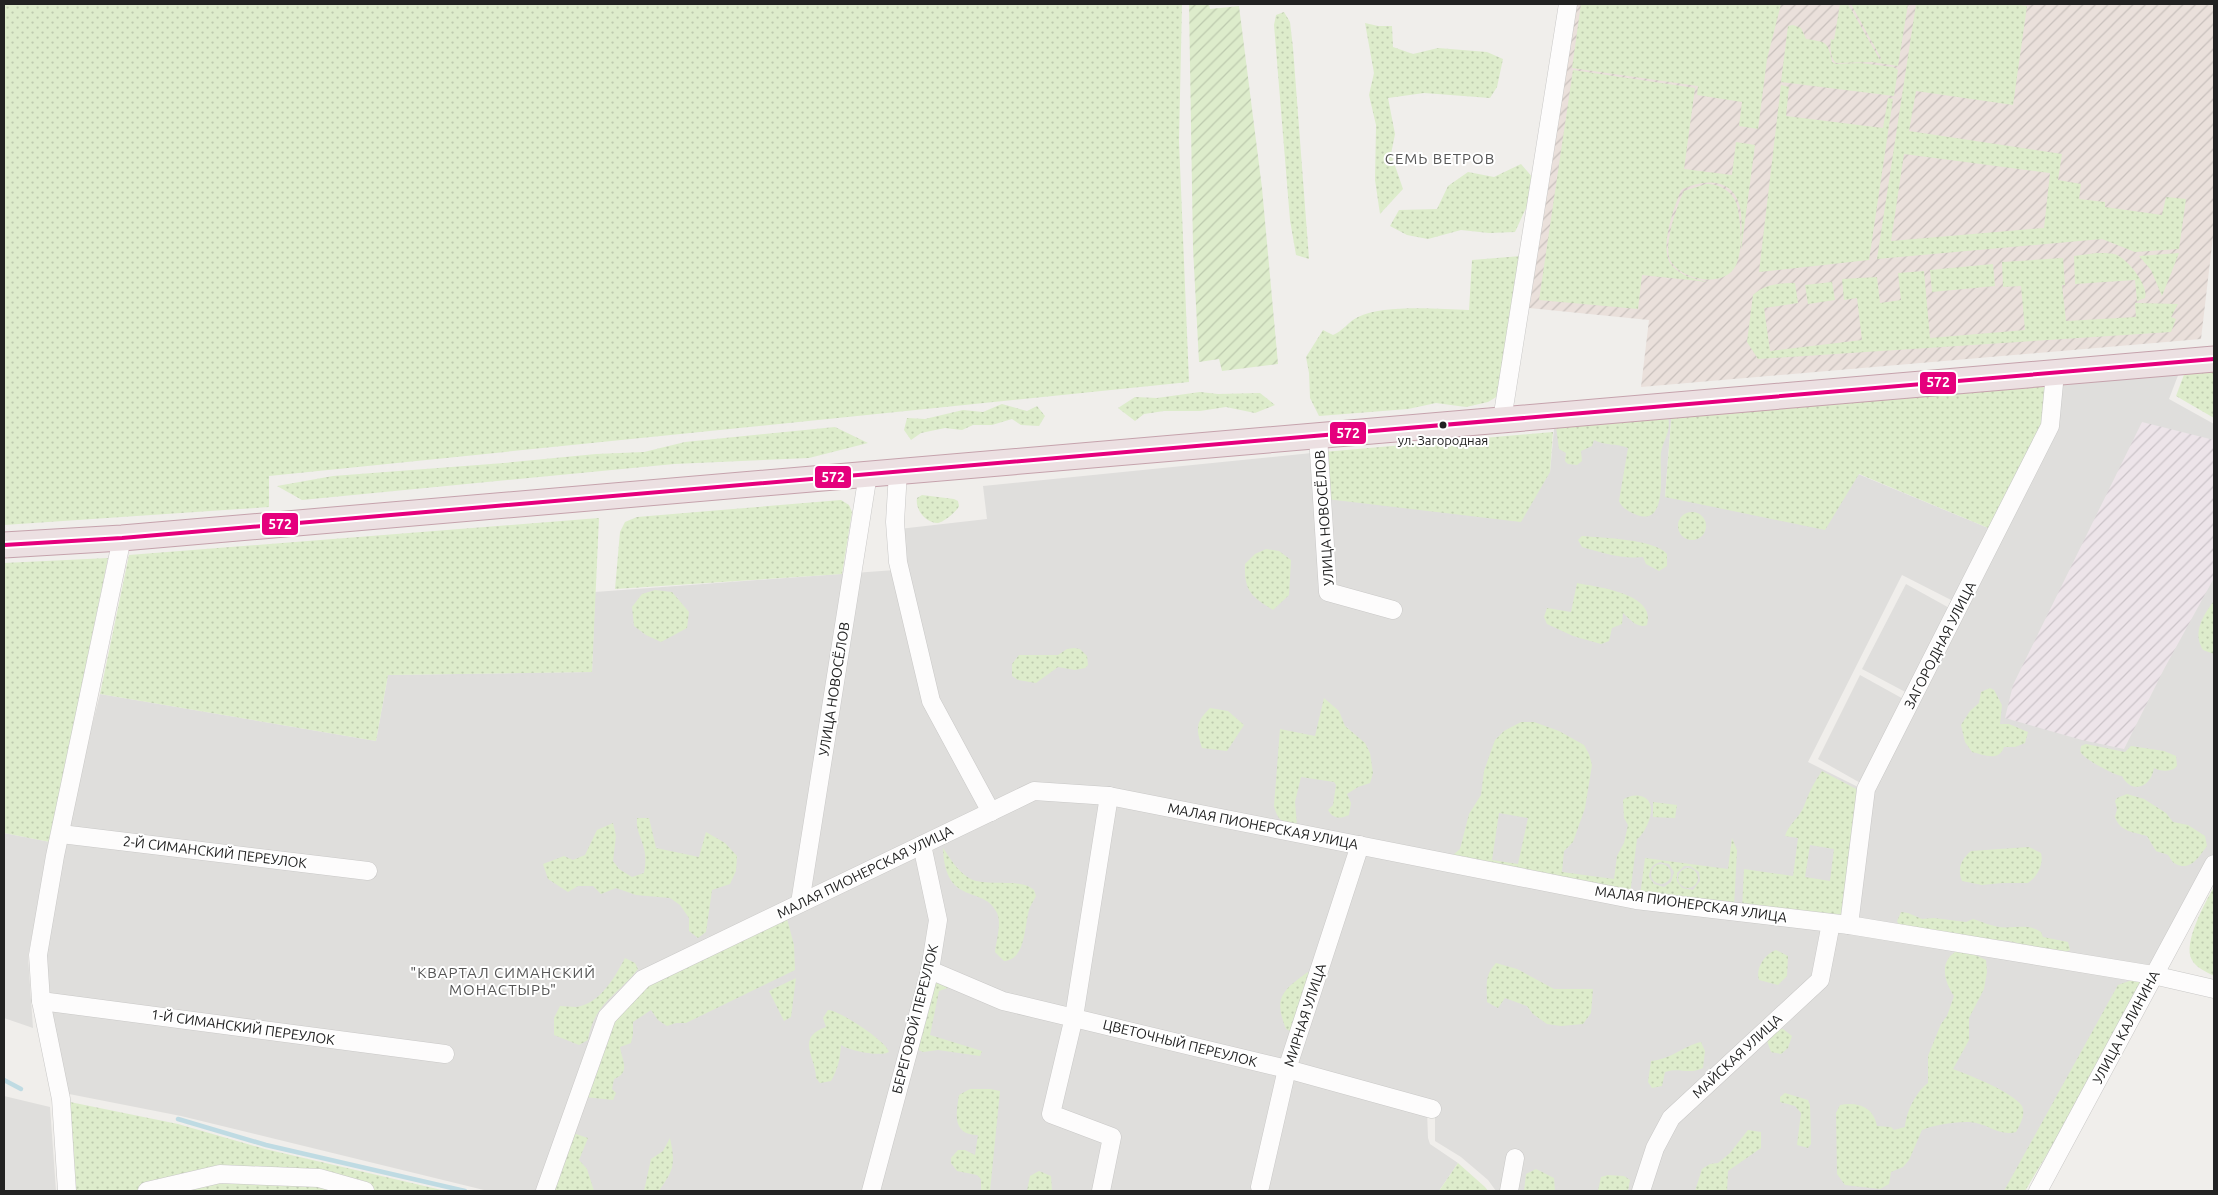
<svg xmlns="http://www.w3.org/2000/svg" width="2218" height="1195" font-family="Ubuntu,sans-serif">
  <defs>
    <pattern id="industrial-furrows" width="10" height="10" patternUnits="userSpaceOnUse" patternTransform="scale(1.25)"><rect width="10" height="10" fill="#ede4e9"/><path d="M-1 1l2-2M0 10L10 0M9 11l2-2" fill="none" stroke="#cbc3c8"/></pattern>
    <pattern id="military-furrows" width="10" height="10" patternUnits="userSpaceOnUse" patternTransform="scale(1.25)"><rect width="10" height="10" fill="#eae0db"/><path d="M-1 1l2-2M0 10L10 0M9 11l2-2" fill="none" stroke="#c8c0bc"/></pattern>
    <pattern id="grass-dots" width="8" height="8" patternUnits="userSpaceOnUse" patternTransform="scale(1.25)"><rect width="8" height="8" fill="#ddeccb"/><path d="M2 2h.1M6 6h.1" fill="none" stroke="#bdcaae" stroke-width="1.8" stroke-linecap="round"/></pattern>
    <pattern id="garden-furrows" width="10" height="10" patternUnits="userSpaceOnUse" patternTransform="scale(1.25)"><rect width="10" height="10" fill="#ddeccb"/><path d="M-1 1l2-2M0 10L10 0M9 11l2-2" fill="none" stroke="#bdcaae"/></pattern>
  </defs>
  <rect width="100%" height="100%" fill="#f0eeeb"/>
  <g fill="#dfdedc">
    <polygon points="2182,365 2169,399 2214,424 2214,858 2151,973 1852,923 1869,790 2053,427 2057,376"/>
    <polygon points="1672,408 1665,497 1858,474 1993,530 1957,603 1902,575 1808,762 1864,790 1847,923 1631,897 1032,788 992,808 935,700 899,529 987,519 983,486 1312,453 1550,472 1555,418"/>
    <polygon points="895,570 926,702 985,810 640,974 539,1191 488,1191 181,1116 64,1093 42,954 59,856 100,694 376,741 388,675 592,672 595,592"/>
    <polygon points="1906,584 1953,610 1911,695 1862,669"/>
    <polygon points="1860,675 1907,701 1864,785 1818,759"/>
    <polygon points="1036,795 1103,800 1356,848 1282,1072 1427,1111 1428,1138 1430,1144 1458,1163 1439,1191 873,1191 931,973 928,846"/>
    <polygon points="4,833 50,842 28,956 33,1028 4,1018"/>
    <polygon points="919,849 933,920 925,969 866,1191 549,1191 610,1018 646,981"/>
    <polygon points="1363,849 1828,926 2137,981 2021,1191 1496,1191 1488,1180 1461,1157 1435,1141 1435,1109 1292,1067"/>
    <polygon points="4,1096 50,1107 56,1191 4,1191"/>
  </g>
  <polygon fill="url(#industrial-furrows)" points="2142,422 2214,440 2214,578 2164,669 2124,749 2082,740 2005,718 2013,685"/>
  <polygon fill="url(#military-furrows)" points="1574,4 2214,4 2214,228 2201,339 1641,387 1649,320 1529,308"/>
  <g fill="url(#grass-dots)" fill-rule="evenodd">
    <polygon points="4,4 1182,4 1179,141 1189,382 269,476 269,507 4,525"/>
    <polygon points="1581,4 1781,4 1767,59 1758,129 1739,126 1742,102 1697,95 1698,86 1572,68"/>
    <path d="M1840,4h8l32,56 1,-2 -30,-54h57l-10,62 -26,-4 -36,1c-6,-5 -6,-16 -5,-24l3,1z"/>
    <path d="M1916,4h96l15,2 -14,99 -97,-14 -7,40 153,23 -4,26 23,4 -2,15 26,3v5l57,8 4,-18 20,2 -7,50 -44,3 -33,-13 -225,20zM1904,154l146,19 -6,55 -153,13z"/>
    <polygon points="1284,12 1290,22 1293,48 1309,259 1296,255 1290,220 1274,25 1276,15"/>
    <polygon points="1365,23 1378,26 1392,26 1393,47 1413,54 1438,48 1487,52 1503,59 1497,87 1490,98 1424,93 1388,98 1395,134 1391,154 1403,189 1380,214 1375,180 1376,125 1369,95 1374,73"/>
    <path d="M1793,25l8,3 5,11c20,3 22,2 26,23l4,2 24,-1 33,4 5,3 -4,26 -113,-14 7,-56z"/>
    <path d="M1573,70l122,18 -11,81 48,6 4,-33 19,3 -14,106c0,-14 2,-30 -1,-44 -7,-30 -37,-28 -59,-17 -7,17 -21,56 -11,73 8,12 24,16 38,19l-66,-7 -4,34 -99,-9z"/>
    <polygon points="1781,85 1789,87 1786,116 1883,128 1888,98 1893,99 1869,260 1759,272"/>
    <polygon points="1521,164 1534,179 1532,195 1515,232 1489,233 1461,230 1428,239 1407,235 1390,226 1399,210 1437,209 1448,186 1468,172 1494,177"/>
    <path d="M1706,184c16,0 30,10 32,26 3,16 5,43 -3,57 -12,21 -52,13 -64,-5 -9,-15 6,-56 13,-71z"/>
    <path d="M2097,253c6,0 15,0 20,2 12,6 32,31 28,43l-8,3 -2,-21 -60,4 -1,-28z"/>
    <polygon points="2179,253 2162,296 2151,270 2139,256"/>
    <path d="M1521,256l-18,137 -15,9 -22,5 -30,-4 -28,6 -89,7 -9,-18 -1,-25 -3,-16 17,-27 10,5c10,-4 15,-13 25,-18 25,-13 82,-8 111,-7l3,-50z"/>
    <path d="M2063,258l2,27h-3l4,36 70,-4 -1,-14 43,1 -7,13 5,2 -5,13 -413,27 -11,-17 6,-47c12,-11 26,-12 42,-12l3,20 -34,5 6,43 92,-11 -5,-42 -13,2 -2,-21 35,-2 3,26 21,-3 -3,-27 26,-2 6,67 95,-8 -4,-44 -18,1 -1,-25z"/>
    <polygon points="1993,264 1995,286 1932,292 1930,270"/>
    <polygon points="1832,282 1835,300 1808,304 1805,285"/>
    <polygon points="2214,362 2214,418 2176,396 2188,364"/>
    <polygon points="2052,376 2048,425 1993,530 1859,474 1825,530 1665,497 1672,408"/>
    <polygon points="1200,392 1218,394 1260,393 1275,405 1255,413 1226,407 1200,411 1164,411 1144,414 1135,421 1118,408 1135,397 1157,398"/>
    <polygon points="1002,404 1027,411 1037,406 1045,416 1039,426 1021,425 1012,419 992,425 973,425 962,430 945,428 921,433 911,440 904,430 907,418 925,419 963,410 983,412"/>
    <path d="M1667,415c6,15 -4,24 -6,38 -2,15 8,74 -24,62 -8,-3 -15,-7 -18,-14l9,-53c-11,-5 -24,-2 -34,-8l-2,6 -11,5 1,10 -5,4 -9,-1 -3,-3 1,-8 -7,-4 -3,-22z"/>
    <polygon points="835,427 868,443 809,458 674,464 302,500 277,486 333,476 504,463 596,454 644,452 685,442"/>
    <polygon points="1553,432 1550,472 1521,522 1318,498 1312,453"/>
    <path d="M922,495l32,4 4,2 1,5c-2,5 -15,16 -21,17 -13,0 -23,-14 -21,-25z"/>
    <polygon points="841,500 849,505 852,512 842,574 615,589 620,532 625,522 637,517"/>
    <circle cx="1692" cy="526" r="14"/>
    <polygon points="599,518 592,672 388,675 376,741 100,694 129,555"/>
    <path d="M1582,536c20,2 73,3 85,18v12l-8,5 -13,-7 -3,-7c-22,2 -40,-4 -61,-10l-4,-7z"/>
    <path d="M1266,549l13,2 12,9 -2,35 -16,15c-22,-14 -29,-19 -28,-46l10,-10z"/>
    <polygon points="108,558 50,842 4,833 4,563"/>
    <path d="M1577,583c19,4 80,10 70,42 -10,4 -17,-6 -24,-12l-1,11 -10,4 -3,13 -8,3 -28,-8 -26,-12 -3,-7 3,-9 24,4z"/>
    <polygon points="655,590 672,592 689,612 687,628 661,642 646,635 634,626 632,607 642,594"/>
    <path d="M2214,601v53l-11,-4c-11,-17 0,-35 11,-49z"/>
    <polygon points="1074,648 1080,649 1087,656 1088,665 1085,668 1075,670 1058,667 1036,683 1018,680 1012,676 1012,664 1019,655 1058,655 1067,649"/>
    <path d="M1990,688l4,2 8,15 -2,19h9l19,8 -3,11 -10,4h-11c-5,15 -20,8 -32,5l-7,-10 -4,-17 9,-14 9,-8 2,-11z"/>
    <path d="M1324,698l15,13 6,15 20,17 5,10 3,20 -3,10 -12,4 -11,7 4,9 -2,12c-9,4 -16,4 -21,-5l5,-5 3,-20 -2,-3 -33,-5 -6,25 2,24c-14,-4 -19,-4 -23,-20l6,-77 35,7z"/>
    <path d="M1210,708l18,3 16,14 -17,26 -25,-3c-6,-20 -7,-25 8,-40z"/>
    <path d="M1521,722h13l25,9 25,14 5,9 3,11 -7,43 -12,34 -9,9 -2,21 52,7 3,-23 7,-13 4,-18 -4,-7 -1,-18c7,-6 23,-7 27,4 4,9 -5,30 -13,35l-7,55 -177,-39 7,-6 9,-35 12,-19 3,-24 11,-31 9,-9zM1499,813l29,5 -10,46 -26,-4z"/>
    <path d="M2086,744l39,8 6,-6 33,5 12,5 1,10c-5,6 -16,6 -23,2 -3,19 -22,27 -32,8 -8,-1 -34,-15 -40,-22 -3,-3 -1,-5 -1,-8z"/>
    <path d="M1822,771l40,21 -16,129 -104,-13 2,-39 49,7 5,-38 -13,-2c3,-11 15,-19 19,-30 5,-13 10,-24 18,-35zM1810,845l24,4 -4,32 -25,-4z"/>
    <path d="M2127,794l17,5 22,14 7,9 15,3 17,11 2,10c-7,9 -16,26 -31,18 -5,-2 -5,-6 -8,-9 -2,-1 -9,-3 -12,-4l-9,-15c-13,-4 -27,-4 -32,-19l2,-8 -2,-8 2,-3z"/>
    <polygon points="1653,802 1677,805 1675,818 1653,817"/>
    <path d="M637,818h12l7,30 43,9 7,-25 19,11 12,13 -1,15 -6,13 -18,6 -6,42 -8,6 -9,-7v-13l-9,-13 -10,-7 -34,-3 -20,-7 -15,6 -8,-8h-15l-10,6 -20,-13 -5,-15 21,-8 9,4 12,-5 12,-25 16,-7 3,13 -3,25 6,8 13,8 12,-4c2,-9 2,-19 -1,-28 -3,-10 -7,-16 -6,-27z"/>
    <path d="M1732,838l5,12 -3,57 -94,-11 5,-38 83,11zM1660,862l9,2 5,8 -3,10 -7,5 -10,-3 -5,-7c1,-9 3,-12 11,-15zM1684,866h6l9,6 1,9 -7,9 -11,-2 -5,-7v-8z"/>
    <path d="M2029,847l12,6c3,11 -4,24 -13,30h-26l-20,2 -20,-4c-5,-13 -1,-21 9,-30z"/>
    <path d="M943,848c7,10 14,23 26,30 16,10 52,-1 65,12l2,6c-2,4 -4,7 -6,11 -6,15 -3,53 -26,54l-9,-9c1,-11 7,-28 2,-39 -13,-29 -52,-5 -54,-65z"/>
    <circle cx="1661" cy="874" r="10"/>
    <circle cx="1688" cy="878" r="10"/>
    <path d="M2214,887v89c-7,-4 -18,-8 -22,-16 -10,-16 14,-59 22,-73z"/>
    <path d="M1901,912l7,1 14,6 12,-1 32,4 7,-3c9,3 16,6 26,8 14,2 29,-4 42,5l2,5 25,5 2,8c-11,7 -44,-5 -57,-8 -12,-3 -25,-1 -38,-4 -25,-5 -50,-9 -76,-13l-2,-4z"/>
    <path d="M786,915l8,30 1,25 -109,53h-10l-9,3 -9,-6 -7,-10 -18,12v12l-2,9 -11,4c2,13 11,26 -6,32l-2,10 4,4 -3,7 -28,-3 27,-78 36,-37z"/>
    <path d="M1776,950l12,6 -1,20 -9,9 -19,-5c-4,-12 6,-26 17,-30z"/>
    <path d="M1959,950l10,2 17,8 1,12 -3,17 -15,29v22l-16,29c16,6 60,23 69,37 4,8 -2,19 -6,26 -16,4 -25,-6 -40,-9 -13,-3 -43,2 -54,7l-13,30 -6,7 -12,5 -2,12 -9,5 -35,-4 -8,-11 -1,-61 4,-8c17,-3 33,1 37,21l14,1 3,3 11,-3c1,-15 11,-35 23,-44v-27l13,-32 6,-8 7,-20c-11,-16 -15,-37 5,-46z"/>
    <path d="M625,958l10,5 3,6c-21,27 -44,34 -50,71l-9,5 -25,-10v-17l6,-12c5,0 11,1 16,1 24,-3 39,-30 49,-49z"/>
    <path d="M1496,963l21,6 37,20h39l-2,24 -8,11 -22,2 -14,-2 -14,-10 -6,-8 -22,-8 -7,10 -11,-6c0,-16 -3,-26 9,-39z"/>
    <path d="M1308,972l4,2 -20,58 -6,-3c-13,-32 -3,-39 22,-57z"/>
    <polygon points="937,977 956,985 939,991 930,1035 982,1051 980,1056 938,1050 923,1052 916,1049"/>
    <polygon points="796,978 791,1017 784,1021 769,991"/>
    <polygon points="2132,980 2145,982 2146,989 2025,1191 2004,1191 2118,985"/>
    <path d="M828,1010c11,0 58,31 61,42 -8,5 -39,-1 -48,-7 -1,14 -3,24 -10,36l-11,2 -4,-5c0,-21 -21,-40 10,-51l-3,-9z"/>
    <polygon points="1778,1029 1783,1029 1792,1036 1788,1048 1781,1054 1771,1052 1767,1041"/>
    <path d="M1701,1042l4,9 -2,17c-15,7 -23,-1 -38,4l-3,14 -10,2 -4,-6 3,-21c21,-2 32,-15 50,-19z"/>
    <path d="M970,1089h20l10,2 -10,100h-9v-12l-4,-4 -20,-4 -6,-8v-5l7,-8h7l10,5 3,-20c-26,0 -22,-21 -19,-40z"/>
    <polygon points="1785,1093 1808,1100 1810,1105 1811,1144 1808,1148 1797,1145 1801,1113 1795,1106 1780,1102 1780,1097"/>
    <polygon points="65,1101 178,1124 265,1149 446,1191 377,1191 320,1175 220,1170 132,1191 71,1191"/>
    <polygon points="1748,1130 1761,1132 1761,1148 1728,1171 1727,1191 1695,1191 1702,1169 1710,1164 1718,1163 1730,1153"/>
    <polygon points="573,1133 588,1138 579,1160 587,1169 594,1191 552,1191"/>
    <path d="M670,1138c5,24 5,31 -10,51l1,2h-17l7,-32 12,-8z"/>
    <polygon points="1458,1163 1485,1187 1488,1191 1439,1191"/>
    <polygon points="1536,1169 1554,1178 1555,1191 1524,1191 1526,1174"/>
    <polygon points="1039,1171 1051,1176 1052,1191 1027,1191 1030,1176"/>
    <polygon points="1608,1175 1624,1176 1630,1180 1628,1191 1598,1191 1601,1177"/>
    <polygon points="220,1176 319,1179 359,1191 157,1191"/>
  </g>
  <polygon fill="url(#garden-furrows)" points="1189,4 1209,4 1210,9 1239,6 1262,188 1278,364 1222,371 1219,359 1199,362 1193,248"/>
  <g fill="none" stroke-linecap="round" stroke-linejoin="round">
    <g stroke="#bfdbe3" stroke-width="4.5">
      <polyline points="4,1080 21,1089"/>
      <polyline points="178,1119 266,1145 465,1191"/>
    </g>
    <g stroke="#c9c8c7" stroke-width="19">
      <g id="minor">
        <polyline points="1502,420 1568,4"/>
        <polyline points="1318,436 1328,592 1393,610"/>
        <polyline points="898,472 895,522 898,562 931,701 991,812"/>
        <polyline points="61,834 368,871"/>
        <polyline points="800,903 868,474"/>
        <polyline points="1849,925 1866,789 2050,426 2055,373"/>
        <polyline points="930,970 1003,1001 1287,1069 1432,1109"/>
        <polyline points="41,1001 445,1054"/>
        <polyline points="1260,1187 1287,1069 1360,845"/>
        <polyline points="67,1191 61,1099 41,1001 38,955 55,856 122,538"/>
        <polyline points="147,1191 220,1174 319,1178 365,1191"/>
        <polyline points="545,1191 607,1017 643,979 1034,791 1109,796 1636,900 1849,925 2153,975 2214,989"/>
        <polyline points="871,1191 930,970 938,920 922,845"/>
        <polyline points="1101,1191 1112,1137 1051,1114 1074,1017 1109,796"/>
        <polyline points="1509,1191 1515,1158"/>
        <polyline points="1641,1191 1655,1148 1671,1118 1820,980 1831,923"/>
        <polyline points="2038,1191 2214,864"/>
      </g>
    </g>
    <g stroke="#c5a2ac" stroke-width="27">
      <polyline id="highway" points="4,545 122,538 2214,359"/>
    </g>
    <use href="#minor" stroke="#fdfcfc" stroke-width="18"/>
    <use href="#highway" stroke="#ece0e2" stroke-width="25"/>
    <g stroke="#fff" stroke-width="8">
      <polyline id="bus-1" points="4,545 122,538 2214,359"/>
    </g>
    <use href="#bus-1" stroke="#e5007d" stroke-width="4"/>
  </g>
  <circle fill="#222" stroke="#fff" stroke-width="2" cx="1443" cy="425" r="4.5"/>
  <g text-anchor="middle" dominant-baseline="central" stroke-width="4" stroke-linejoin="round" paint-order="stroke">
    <g font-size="13" fill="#222" stroke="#fff">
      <text x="1443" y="440">ул. Загородная</text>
    </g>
    <g font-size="14" fill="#222" stroke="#fff">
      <text transform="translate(1324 518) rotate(-94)">УЛИЦА НОВОСЁЛОВ</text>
      <text transform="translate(1940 645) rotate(-63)">ЗАГОРОДНАЯ УЛИЦА</text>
      <text transform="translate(834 689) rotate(-81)">УЛИЦА НОВОСЁЛОВ</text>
      <text transform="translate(1263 826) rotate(11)">МАЛАЯ ПИОНЕРСКАЯ УЛИЦА</text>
      <text transform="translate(215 852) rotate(7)">2-Й СИМАНСКИЙ ПЕРЕУЛОК</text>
      <text transform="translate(865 872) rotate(-26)">МАЛАЯ ПИОНЕРСКАЯ УЛИЦА</text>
      <text transform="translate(1691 904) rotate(8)">МАЛАЯ ПИОНЕРСКАЯ УЛИЦА</text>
      <text transform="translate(1305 1015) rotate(-72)">МИРНАЯ УЛИЦА</text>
      <text transform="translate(915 1019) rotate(-76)">БЕРЕГОВОЙ ПЕРЕУЛОК</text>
      <text transform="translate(243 1027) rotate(8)">1-Й СИМАНСКИЙ ПЕРЕУЛОК</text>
      <text transform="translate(2126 1027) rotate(-62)">УЛИЦА КАЛИНИНА</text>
      <text transform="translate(1180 1043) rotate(14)">ЦВЕТОЧНЫЙ ПЕРЕУЛОК</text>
      <text transform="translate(1737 1056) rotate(-43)">МАЙСКАЯ УЛИЦА</text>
    </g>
    <g font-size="15" letter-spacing="1" fill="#555" stroke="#fff">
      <text x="1440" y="158">СЕМЬ ВЕТРОВ</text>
      <text x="503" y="972">"КВАРТАЛ СИМАНСКИЙ<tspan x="503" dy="17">МОНАСТЫРЬ"</tspan></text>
    </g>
  </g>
  <g stroke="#fff" stroke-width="2">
    <rect x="1919" y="371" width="38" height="24" rx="5" fill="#e5007d"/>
    <rect x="1329" y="421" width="38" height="24" rx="5" fill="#e5007d"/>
    <rect x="814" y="465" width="38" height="24" rx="5" fill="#e5007d"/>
    <rect x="261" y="512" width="38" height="24" rx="5" fill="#e5007d"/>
  </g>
  <g font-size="14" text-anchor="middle" font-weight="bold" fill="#fff">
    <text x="1938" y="387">572</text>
    <text x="1348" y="438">572</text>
    <text x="833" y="482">572</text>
    <text x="280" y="529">572</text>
  </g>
  <rect width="2218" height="1195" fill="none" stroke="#222222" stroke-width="10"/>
</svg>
